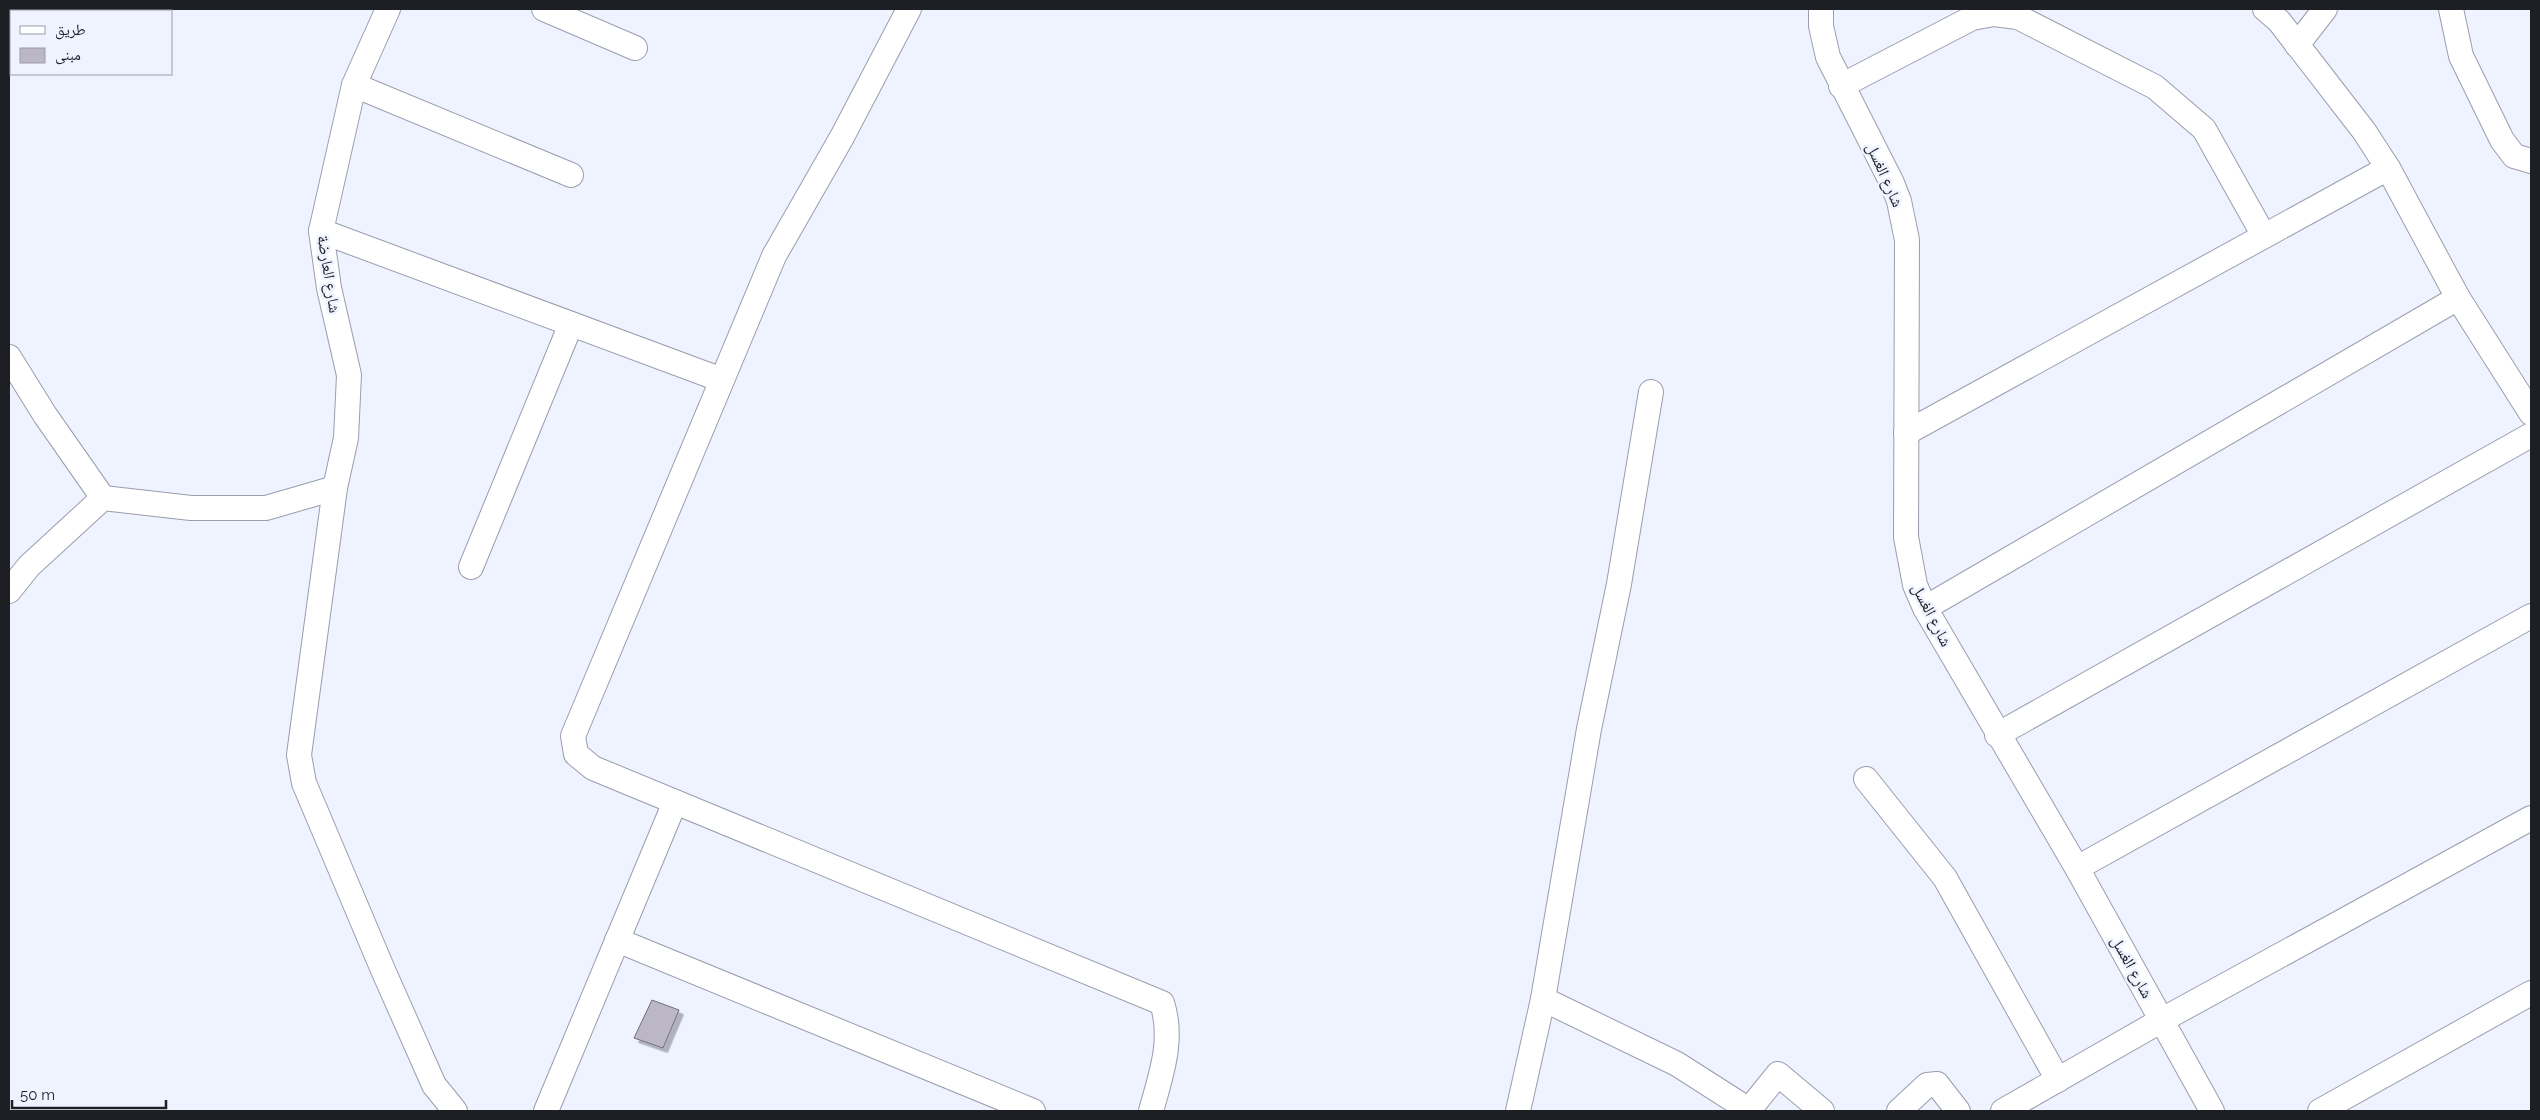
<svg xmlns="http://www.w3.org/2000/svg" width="2540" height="1120" font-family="Raleway,'Noto Naskh Arabic',sans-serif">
  <defs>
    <filter id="shadow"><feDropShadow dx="4.5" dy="4.5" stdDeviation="0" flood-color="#0004"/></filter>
  </defs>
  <rect width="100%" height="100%" fill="#eff2ff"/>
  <polygon fill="#bcb7c6" stroke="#726e7b" filter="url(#shadow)" points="652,1000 679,1010 663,1048 634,1038"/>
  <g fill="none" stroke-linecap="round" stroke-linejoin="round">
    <g stroke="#9a9dac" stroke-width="26">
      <g id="minor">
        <polyline points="388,9 354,85 321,231 329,288 349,375 346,438 335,488 299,755 304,783 383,970 434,1085 455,1111"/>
        <polyline points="544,9 635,48"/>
        <path d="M909,9l-67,128 -68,119 -201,480 3,18 17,14 569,235c12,36 -1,72 -11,108"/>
        <polyline points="1821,9 1821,26 1828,57 1892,183 1899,201 1907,240 1906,537 1915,585 1925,608 2077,868 2212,1111"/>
        <polyline points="2265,9 2279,21 2364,131 2388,168 2458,298 2531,413"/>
        <polyline points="2451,9 2461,56 2502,140 2514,156 2531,161"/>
        <polyline points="2297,45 2325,9"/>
        <polyline points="354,85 571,175"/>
        <polyline points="1841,86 1972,18 1994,14 2018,17 2155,87 2204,129 2264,236"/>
        <polyline points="321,231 722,380"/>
        <polyline points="9,357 45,415 103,498 191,508 266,508 335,488"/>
        <polyline points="1906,433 2388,168"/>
        <polyline points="471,567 571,324"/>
        <polyline points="9,591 29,566 103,498"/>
        <polyline points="1925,608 2458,298"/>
        <polyline points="1997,735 2531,435"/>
        <polyline points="1866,779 1945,878 2058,1080"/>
        <polyline points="2077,868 2531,616"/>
        <polyline points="617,940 1033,1111"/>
        <polyline points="1543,999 1677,1064 1749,1110 1778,1074 1822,1111"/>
        <polyline points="546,1111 675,802"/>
        <polyline points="1518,1111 1543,999 1589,729 1619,584 1651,392"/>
        <polyline points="1899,1111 1927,1085 1937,1084 1958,1111"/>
        <polyline points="2003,1111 2162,1020 2531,818"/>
        <polyline points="2320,1111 2531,993"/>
      </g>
    </g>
    <use href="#minor" stroke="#fff" stroke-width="24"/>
  </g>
  <g text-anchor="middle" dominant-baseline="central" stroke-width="5" stroke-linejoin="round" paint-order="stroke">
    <g font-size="16" fill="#1e1f25" stroke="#eff2ff">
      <text transform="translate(1885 175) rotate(66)">شارع الغسل</text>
      <text transform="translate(329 274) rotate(81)">شارع العارضة</text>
      <text transform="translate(1932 615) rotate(63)">شارع الغسل</text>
      <text transform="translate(2132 967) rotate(61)">شارع الغسل</text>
    </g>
  </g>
  <rect width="2540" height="1120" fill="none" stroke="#1e1f25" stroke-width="20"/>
  <rect x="10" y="10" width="162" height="65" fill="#eff2ff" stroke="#9b9ea8"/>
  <rect x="20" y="26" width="25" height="8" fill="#ffffff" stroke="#9b9ea8"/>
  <text x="55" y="35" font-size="15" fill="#1e1f25">طريق</text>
  <rect x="20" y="48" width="25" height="15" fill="#bcb7c6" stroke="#9b9ea8"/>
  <text x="55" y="60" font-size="15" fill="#1e1f25">مبنى</text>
  <path d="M12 1100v8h154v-8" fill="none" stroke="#1e1f25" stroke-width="2.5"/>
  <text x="20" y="1100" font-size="15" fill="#1e1f25" stroke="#eff2ff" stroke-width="4" paint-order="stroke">50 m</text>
</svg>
